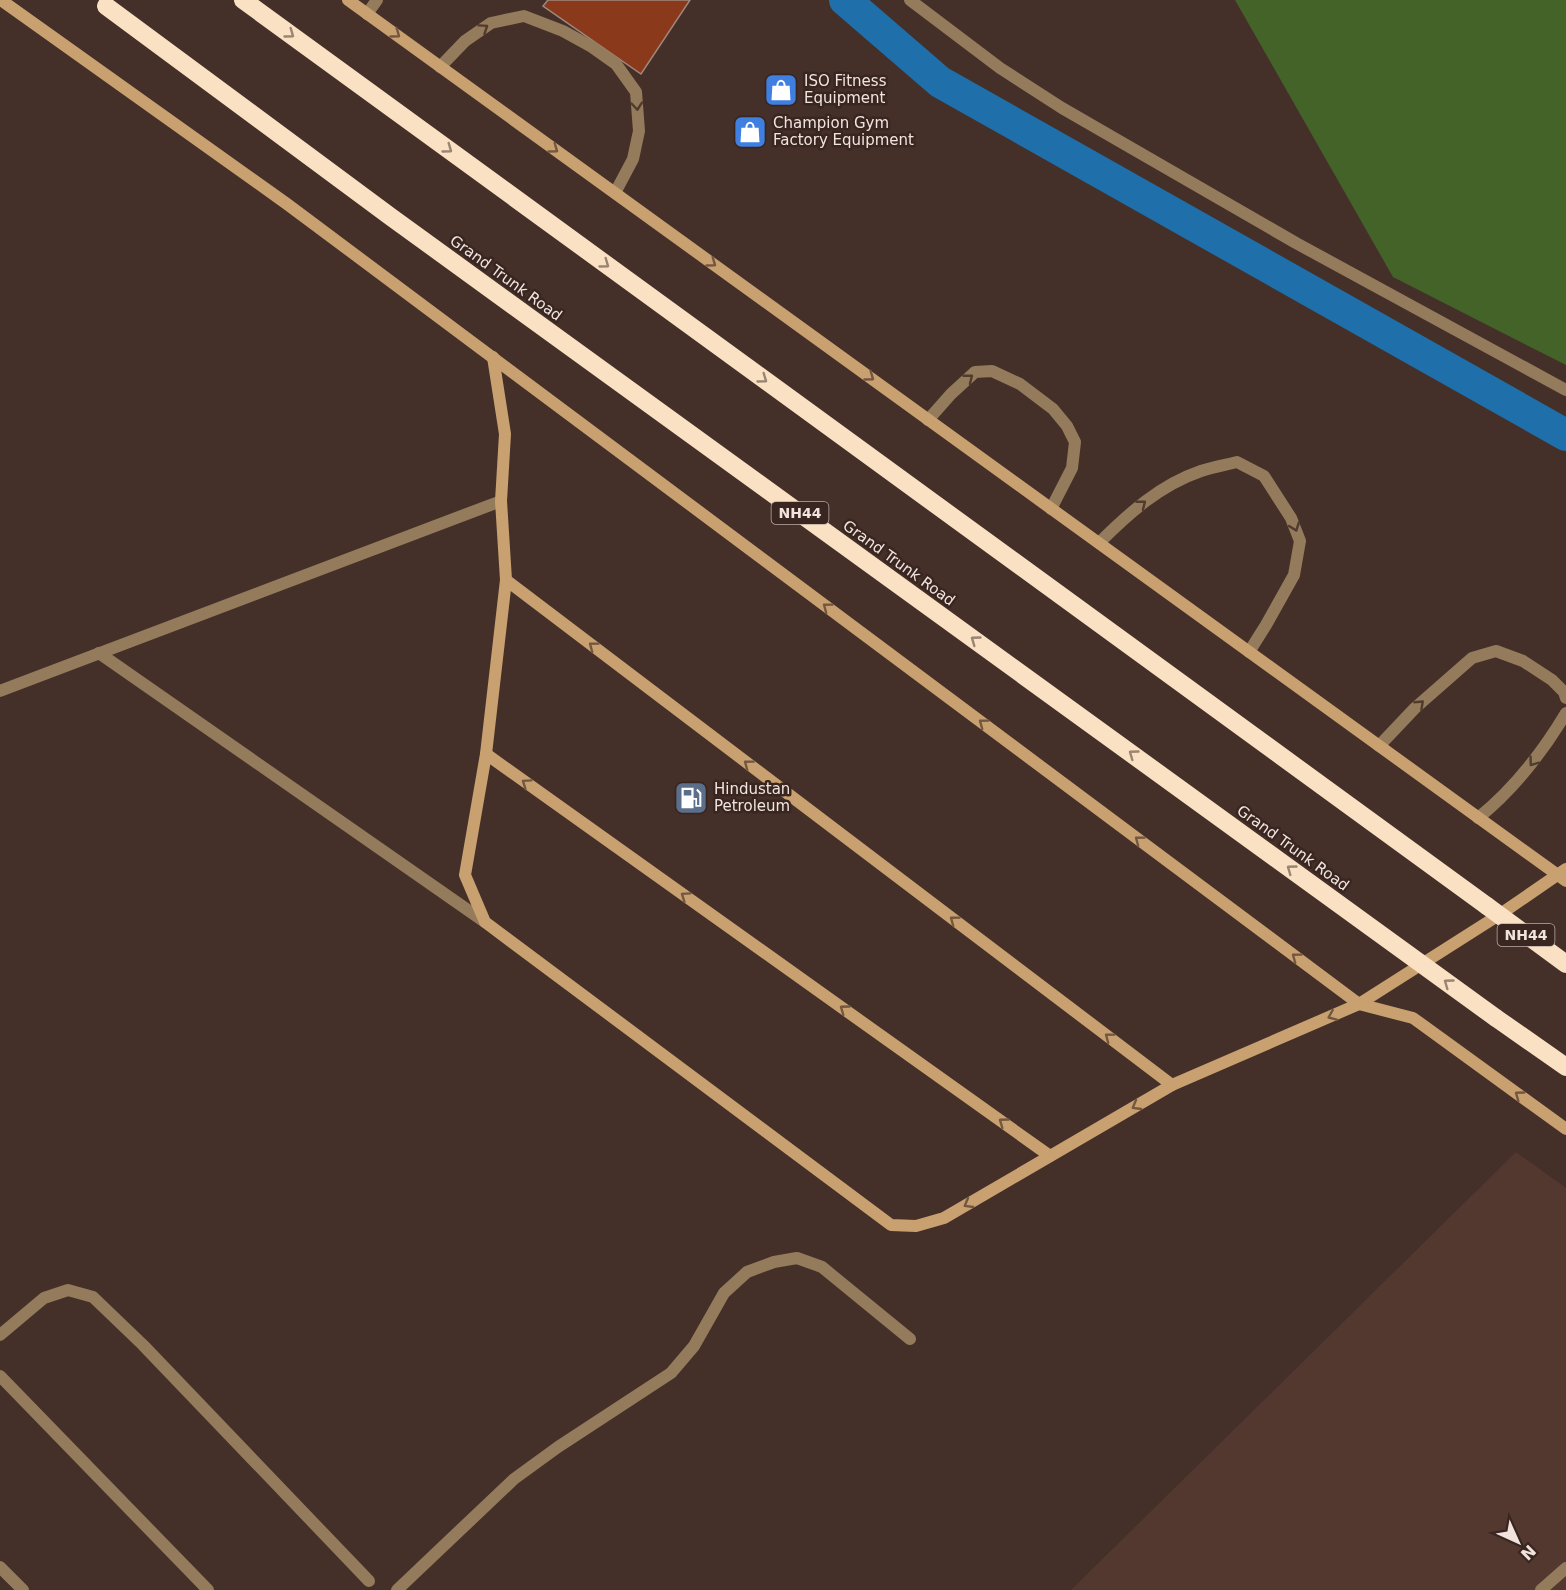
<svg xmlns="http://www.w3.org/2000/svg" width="1566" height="1590" font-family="'DejaVu Sans',sans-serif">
  <rect width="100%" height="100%" fill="#443029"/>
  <polygon fill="#53382f" points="1516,1152 1566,1188 1566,1590 1071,1590"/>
  <polygon fill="#436329" points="1235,0 1566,0 1566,365 1393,277"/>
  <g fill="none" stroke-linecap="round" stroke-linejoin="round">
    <polyline stroke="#1f6faa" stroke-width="32" points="845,0 940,82 1566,435"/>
  </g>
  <polygon fill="#8a3a1a" stroke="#a0887f" stroke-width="1.5" points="548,0 690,0 641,74 543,6"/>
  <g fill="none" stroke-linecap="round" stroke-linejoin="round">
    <g stroke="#947b5c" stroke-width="12">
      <polyline points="910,0 1000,68 1062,108 1296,243 1566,390"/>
      <polyline points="367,14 377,0"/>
      <polyline points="440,67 465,41 491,23 524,16 563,31 592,47 616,64 636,92 639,131 633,159 615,193"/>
      <polyline points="928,420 951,394 975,372 992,371 1020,384 1053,409 1067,426 1075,442 1072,468 1051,509"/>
      <path d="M1099,543c30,-30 61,-58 102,-72 11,-4 24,-6 36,-9l27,14 27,42 9,23 -6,34 -28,50 -17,27"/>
      <polyline points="99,653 485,922"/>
      <polyline points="0,691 501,501"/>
      <polyline points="1379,746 1415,708 1472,658 1496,651 1523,661 1552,680 1564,692 1566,698"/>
      <path d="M1478,818c36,-29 64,-65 88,-105"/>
      <polyline points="0,1335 44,1298 68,1290 93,1297 143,1345 369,1581"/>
      <polyline points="0,1376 208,1590"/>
      <polyline points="0,1567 23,1590"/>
      <polyline points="397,1590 514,1479 558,1447 671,1373 694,1346 724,1293 747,1272 774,1262 797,1258 822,1267 910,1339"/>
      <polyline points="1541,1590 1566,1568"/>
    </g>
    <g stroke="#c9a170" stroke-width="12">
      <polyline points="1,0 287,204 1359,1004 1502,913 1566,869"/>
      <polyline points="348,0 1566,881"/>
      <polyline points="493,357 505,434 501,501 506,580 486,754 465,875 485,922 891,1225 916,1226 944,1218 1172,1085 1359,1004 1413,1018 1566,1129"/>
      <polyline points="506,580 1172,1085"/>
      <polyline points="486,754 1050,1156"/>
    </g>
    <g stroke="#fae1c4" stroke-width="18">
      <polyline points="243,0 1487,906"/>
      <polyline points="1496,1018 1566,1067"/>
    </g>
    <g stroke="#fae1c4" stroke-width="18">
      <polyline points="106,6 391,217 1496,1018"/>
      <polyline points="1487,906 1566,964"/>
    </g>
  </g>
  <defs><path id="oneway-chevron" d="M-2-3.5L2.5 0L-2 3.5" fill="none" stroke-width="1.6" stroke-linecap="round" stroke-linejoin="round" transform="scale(1.5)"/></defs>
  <g stroke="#503b2f">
    <use href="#oneway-chevron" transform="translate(484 28) rotate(-34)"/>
    <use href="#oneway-chevron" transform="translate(637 106) rotate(85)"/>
    <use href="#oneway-chevron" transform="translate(969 378) rotate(-38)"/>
    <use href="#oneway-chevron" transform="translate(1142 504) rotate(-38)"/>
    <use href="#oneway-chevron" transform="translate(1295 527) rotate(70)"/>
    <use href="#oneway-chevron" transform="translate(1420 704) rotate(-43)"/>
    <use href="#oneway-chevron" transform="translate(1533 762) rotate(126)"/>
  </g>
  <g stroke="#9a8472">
    <use href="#oneway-chevron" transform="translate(290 34) rotate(36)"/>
    <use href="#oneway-chevron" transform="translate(448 149) rotate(36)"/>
    <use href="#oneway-chevron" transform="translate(605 264) rotate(36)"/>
    <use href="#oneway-chevron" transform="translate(763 379) rotate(36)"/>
    <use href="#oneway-chevron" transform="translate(975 640) rotate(-144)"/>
    <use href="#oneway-chevron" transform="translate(1133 754) rotate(-144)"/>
    <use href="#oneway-chevron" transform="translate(1291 869) rotate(-144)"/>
    <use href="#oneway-chevron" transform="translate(1448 983) rotate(-144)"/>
  </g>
  <g stroke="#735740">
    <use href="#oneway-chevron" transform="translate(396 34) rotate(36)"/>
    <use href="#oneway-chevron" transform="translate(554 149) rotate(36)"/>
    <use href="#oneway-chevron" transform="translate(712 263) rotate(36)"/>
    <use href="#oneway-chevron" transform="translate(870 377) rotate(36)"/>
    <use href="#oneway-chevron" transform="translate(827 607) rotate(-143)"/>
    <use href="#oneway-chevron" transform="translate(593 646) rotate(-143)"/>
    <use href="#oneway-chevron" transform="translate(983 723) rotate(-143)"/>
    <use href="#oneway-chevron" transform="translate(748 764) rotate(-143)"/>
    <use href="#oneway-chevron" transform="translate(526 783) rotate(-145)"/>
    <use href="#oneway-chevron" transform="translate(1139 840) rotate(-143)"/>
    <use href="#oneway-chevron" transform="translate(685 896) rotate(-145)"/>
    <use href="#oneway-chevron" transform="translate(954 920) rotate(-143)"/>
    <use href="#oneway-chevron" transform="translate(1296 957) rotate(-143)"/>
    <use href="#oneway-chevron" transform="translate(844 1009) rotate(-144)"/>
    <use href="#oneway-chevron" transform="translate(1332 1016) rotate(157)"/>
    <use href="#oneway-chevron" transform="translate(1109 1037) rotate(-143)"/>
    <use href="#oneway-chevron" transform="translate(1519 1095) rotate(-144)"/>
    <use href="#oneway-chevron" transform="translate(1136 1106) rotate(150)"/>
    <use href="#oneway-chevron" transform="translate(1003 1122) rotate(-144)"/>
    <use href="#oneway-chevron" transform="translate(968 1204) rotate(150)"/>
  </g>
  <defs>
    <g id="shop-square" transform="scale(1.725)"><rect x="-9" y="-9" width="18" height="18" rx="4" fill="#3f7fe0" stroke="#3a2620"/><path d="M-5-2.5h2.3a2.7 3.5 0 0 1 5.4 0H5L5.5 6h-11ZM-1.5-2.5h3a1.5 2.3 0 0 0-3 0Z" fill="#fff"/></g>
    <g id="fuel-square" transform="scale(1.725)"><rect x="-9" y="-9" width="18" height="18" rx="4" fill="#5c6f8a" stroke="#3a2620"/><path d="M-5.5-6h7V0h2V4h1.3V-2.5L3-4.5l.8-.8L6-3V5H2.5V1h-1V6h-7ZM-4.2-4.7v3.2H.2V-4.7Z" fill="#fff"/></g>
  </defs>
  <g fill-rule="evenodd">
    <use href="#shop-square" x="781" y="90"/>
    <use href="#shop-square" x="750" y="132"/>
    <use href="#fuel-square" x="691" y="798"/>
  </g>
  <g text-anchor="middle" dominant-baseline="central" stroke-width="5" stroke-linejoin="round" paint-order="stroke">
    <g fill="#3a2620" stroke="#baaba6" stroke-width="1.5">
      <rect x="771.5" y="502" width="57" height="22" rx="4.5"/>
      <rect x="1497.5" y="924" width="57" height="22" rx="4.5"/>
    </g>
    <g font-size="14" font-weight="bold" fill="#f1e4df">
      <text x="800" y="513">NH44</text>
      <text x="1526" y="935">NH44</text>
    </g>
    <g font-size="15" fill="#f1e4df" stroke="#3a2620" text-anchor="start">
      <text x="804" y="81">ISO Fitness<tspan x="804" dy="17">Equipment</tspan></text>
      <text x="773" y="123">Champion Gym<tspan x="773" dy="17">Factory Equipment</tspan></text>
      <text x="714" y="789">Hindustan<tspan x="714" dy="17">Petroleum</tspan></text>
    </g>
    <g font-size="15" fill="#f1e4df" stroke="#3a2620">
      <text transform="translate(506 278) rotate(36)">Grand Trunk Road</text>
      <text transform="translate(899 563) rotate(36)">Grand Trunk Road</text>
      <text transform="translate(1293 848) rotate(36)">Grand Trunk Road</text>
    </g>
  </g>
  <g transform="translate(1518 1542) rotate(135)" stroke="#3a2620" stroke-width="4.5" paint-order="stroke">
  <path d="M0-4.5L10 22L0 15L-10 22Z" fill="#f1e4df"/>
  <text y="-9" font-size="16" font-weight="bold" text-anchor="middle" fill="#f1e4df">N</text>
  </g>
</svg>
